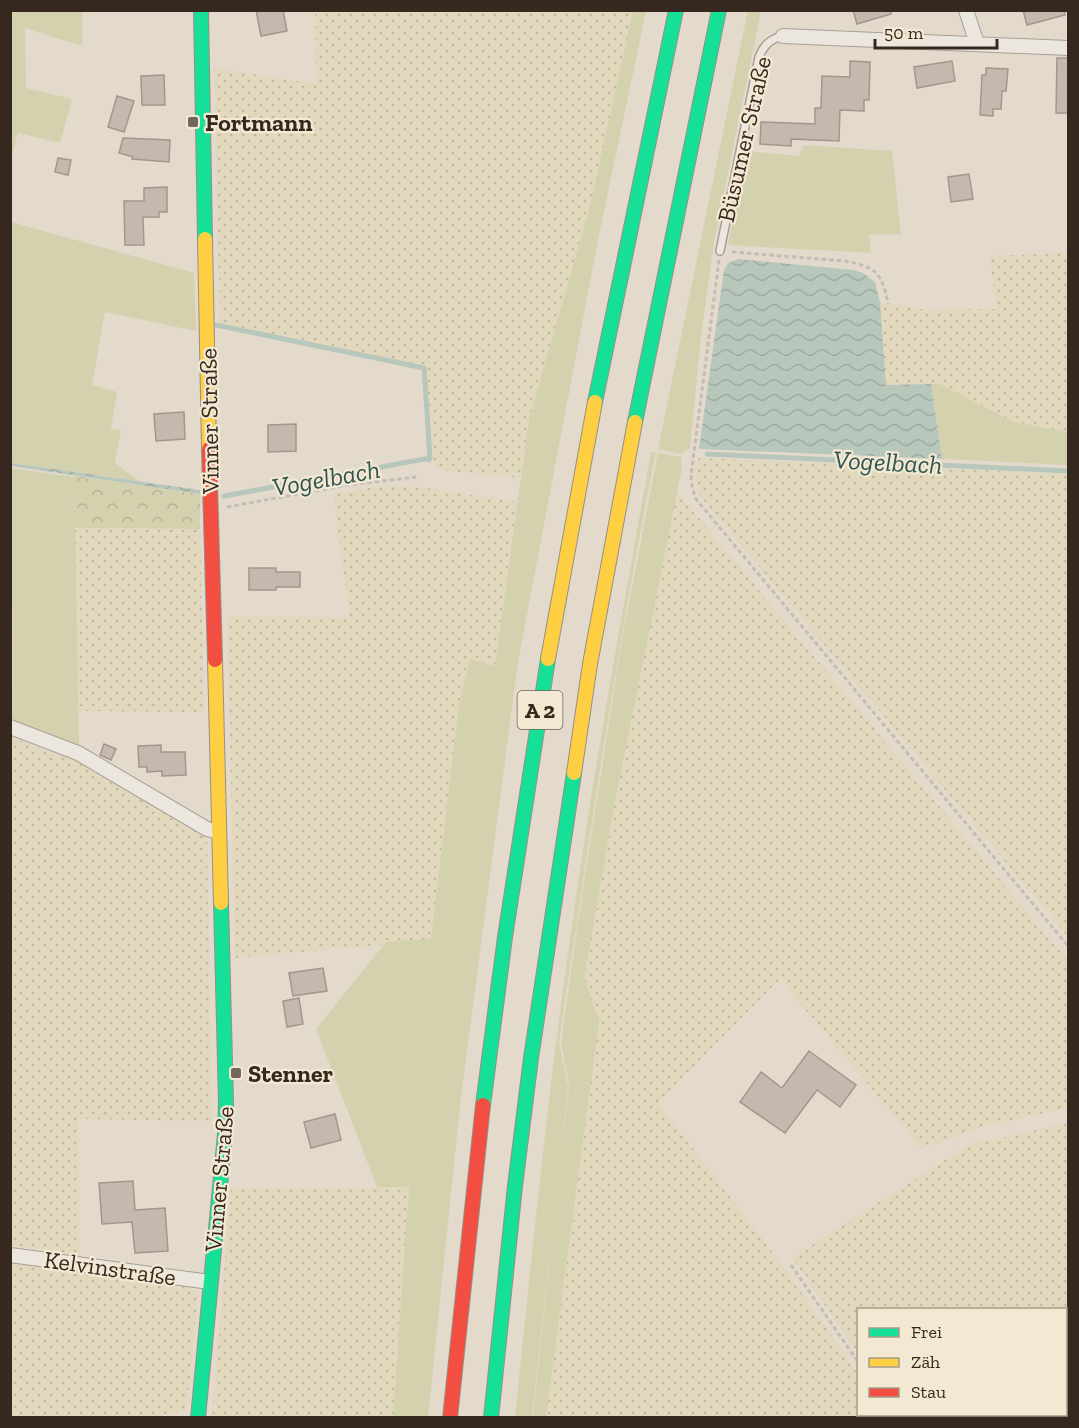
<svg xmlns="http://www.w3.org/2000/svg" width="1079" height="1428" font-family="'Zilla Slab',serif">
  <defs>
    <pattern id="farmland-dots" width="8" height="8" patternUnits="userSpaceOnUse" patternTransform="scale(1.5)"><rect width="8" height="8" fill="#e2d8bd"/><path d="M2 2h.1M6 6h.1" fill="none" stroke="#c2b9a2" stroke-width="1.8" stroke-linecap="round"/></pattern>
    <pattern id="forest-crowns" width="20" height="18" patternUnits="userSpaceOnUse" patternTransform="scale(1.5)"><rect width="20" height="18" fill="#d4d1af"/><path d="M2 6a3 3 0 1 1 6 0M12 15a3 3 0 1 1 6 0" fill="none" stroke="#b7b396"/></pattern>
    <pattern id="water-waves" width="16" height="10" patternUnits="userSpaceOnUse" patternTransform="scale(1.5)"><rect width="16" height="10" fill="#b8c7bc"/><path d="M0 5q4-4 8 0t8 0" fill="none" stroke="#9faba1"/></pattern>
  </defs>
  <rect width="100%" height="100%" fill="#e3dacc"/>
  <g fill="url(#farmland-dots)">
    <polygon points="315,11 633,11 588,214 529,419 520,478 440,470 431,459 426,366 220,324 214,68 316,84"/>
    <polygon points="1068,253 1068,432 1015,422 940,384 886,385 880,302 927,310 996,309 990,256"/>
    <polygon points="698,458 1068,474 1068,937 700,496 696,477"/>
    <polygon points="381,486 419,487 517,502 495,666 470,659 459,704 431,940 235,958 227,616 350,618 333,494"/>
    <polygon points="677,492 1068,961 1068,1108 983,1126 922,1149 780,979 658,1103 782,1265 858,1374 858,1414 887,1415 889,1417 546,1418 599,1022 584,979 616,796"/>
    <polygon points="75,528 200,529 204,712 77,711"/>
    <polygon points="10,737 80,763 207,838 212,1121 78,1119 80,1255 11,1245"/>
    <polygon points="1068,1123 1068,1404 1066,1399 1066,1310 858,1310 858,1353 792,1258 969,1145"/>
    <polygon points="231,1187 409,1187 393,1417 212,1418"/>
    <polygon points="11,1263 188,1287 198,1293 187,1411 138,1418 11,1417"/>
  </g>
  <g fill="#d4d1af">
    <polygon points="11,10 83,11 82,46 25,28 26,88 72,99 60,143 18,133 11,158"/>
    <polygon points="748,10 761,11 714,242 701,336 690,448 681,454 658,449"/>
    <polygon points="633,11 646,11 597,245 518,662 461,1097 428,1417 393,1417 409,1187 377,1187 316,1029 386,942 431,939 459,704 470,659 495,666 529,419 588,214"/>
    <polygon points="804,145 892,151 901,235 869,234 871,253 728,245 747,151 799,156"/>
    <polygon points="11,222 194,273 196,331 105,312 92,385 117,392 111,429 121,430 115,463 139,481 11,463"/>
    <polygon points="931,384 940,384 1014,422 1068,432 1068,465 942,459"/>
    <path d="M651,452h5c-39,191 -66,384 -95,576l-2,15 9,43 -7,71 8,-71 -8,-43 16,-115 45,-289 36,-186 23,4 1,11 -66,328 -32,182 15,44 -53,395h-13l27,-257 -28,257h-17c17,-164 33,-328 57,-492 22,-158 51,-316 79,-473z"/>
    <polygon points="11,468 74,477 79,747 12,721 13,613 11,613"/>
  </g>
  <polygon fill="url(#forest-crowns)" points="74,476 200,494 200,529 75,528"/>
  <g fill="url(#water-waves)">
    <polygon points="738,259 853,270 863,273 875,282 880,302 886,385 931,384 942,459 699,449 724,270 728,263"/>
    <polygon points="11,463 200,490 200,494 11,466"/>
  </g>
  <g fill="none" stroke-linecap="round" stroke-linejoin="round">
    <g stroke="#b8c7bc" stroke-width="5">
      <polyline points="216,325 424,368 430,458"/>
      <polyline points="707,454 1068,471"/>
      <polyline points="224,496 430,458 429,460"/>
    </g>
  </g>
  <g fill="#c6b8ad" stroke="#a3968c" stroke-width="1.5">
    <polygon points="256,10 283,10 287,31 261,36"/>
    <polygon points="853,10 891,10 891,14 857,24"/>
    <polygon points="1023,10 1064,10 1065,15 1027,25"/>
    <polygon points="1057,58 1068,58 1068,113 1056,113"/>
    <polygon points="850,61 870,62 869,100 864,100 864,111 840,110 839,141 791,139 791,146 760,144 761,122 815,124 815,108 821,108 822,76 850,77"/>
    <polygon points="952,61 955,81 917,88 914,67"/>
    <polygon points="986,68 1008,69 1006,91 1002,91 1001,109 993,109 993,116 980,115 982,75 986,75"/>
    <polygon points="164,75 165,105 142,105 141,76"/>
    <polygon points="117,96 134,101 124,132 108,127"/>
    <polygon points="123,138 170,140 169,162 132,159 133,157 119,153"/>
    <polygon points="58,158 71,160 68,175 55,172"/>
    <polygon points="969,174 973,199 951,202 948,177"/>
    <polygon points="167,187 167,212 159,212 159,217 143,217 144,245 125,245 124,201 144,201 144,188"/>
    <polygon points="184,412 185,439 156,441 154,414"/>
    <polygon points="296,424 296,451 268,452 268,425"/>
    <polygon points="249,568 276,568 276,572 300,572 300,587 276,587 276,590 249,590"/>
    <polygon points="104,744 116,749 111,760 100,755"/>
    <polygon points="161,745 161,752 185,752 186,775 162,776 162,771 147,772 147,767 139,767 138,746"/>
    <polygon points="323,968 327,991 293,996 289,973"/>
    <polygon points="299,998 303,1024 287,1027 283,1001"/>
    <polygon points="809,1051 856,1085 840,1107 817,1090 785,1133 740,1102 761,1072 782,1088"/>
    <polygon points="335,1114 341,1140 311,1148 304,1122"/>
    <polygon points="133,1181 135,1210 165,1208 168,1251 135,1253 132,1222 102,1224 99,1183"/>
  </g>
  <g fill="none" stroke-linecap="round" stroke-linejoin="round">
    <g stroke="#a89f96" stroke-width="10">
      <g id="lane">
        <path d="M720,251l39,-194c5,-12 11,-18 24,-21"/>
        <polyline points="1067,1418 1068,1416"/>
      </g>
    </g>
    <g stroke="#a89f96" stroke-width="16">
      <g id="street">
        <polyline points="966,10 977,44"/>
        <polyline points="783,36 1068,48"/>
        <polyline points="10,727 78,753 207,829 219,832"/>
        <polyline points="10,1255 210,1282"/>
      </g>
    </g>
    <g stroke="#988f85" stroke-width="16">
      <g id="fast">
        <polyline points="201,10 205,239"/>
        <polyline points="595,402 676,10"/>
        <polyline points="635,422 719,10"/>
        <polyline points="483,1105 505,937 548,659"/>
        <polyline points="198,1418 225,1134 226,1103 221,903"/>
        <polyline points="491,1418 515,1186 531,1058 574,773"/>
      </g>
    </g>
    <g stroke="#988f85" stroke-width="16">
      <g id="slow">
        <polyline points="205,239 209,449"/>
        <polyline points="548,659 595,402"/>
        <polyline points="215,660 221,903"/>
        <polyline points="574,773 590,664 635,422"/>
      </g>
    </g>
    <g stroke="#988f85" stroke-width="16">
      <g id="jam">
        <polyline points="209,449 215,660"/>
        <polyline points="450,1418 483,1105"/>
      </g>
    </g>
    <g stroke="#c3bdb5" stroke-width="3" stroke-dasharray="4.5 3" stroke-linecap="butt">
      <path d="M732,252l113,9c32,6 37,12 43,43"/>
      <polyline points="719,260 691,475 692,487 696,499 1068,946"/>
      <polyline points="227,507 348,485 416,477"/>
      <polyline points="791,1265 858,1362"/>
      <polyline points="895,1414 897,1418"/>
    </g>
    <use href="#lane" stroke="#ebe6de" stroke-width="7"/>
    <use href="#street" stroke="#ebe6de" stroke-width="14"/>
    <use href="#fast" stroke="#16e098" stroke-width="14"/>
    <use href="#slow" stroke="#ffcf43" stroke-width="14"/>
    <use href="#jam" stroke="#f24e42" stroke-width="14"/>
  </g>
  <g fill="#73665b" stroke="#f3e8d2" stroke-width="2">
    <rect x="187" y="116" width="12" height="12" rx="3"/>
    <rect x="230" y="1067" width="12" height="12" rx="3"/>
  </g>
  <g text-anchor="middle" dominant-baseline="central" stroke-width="4.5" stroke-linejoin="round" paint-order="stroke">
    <rect fill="#f3e8d2" stroke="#6f6254" stroke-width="1.5" x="517.5" y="691" width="45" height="38" rx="4.5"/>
    <g font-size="22" font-weight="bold" fill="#36281e">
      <text x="540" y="710">A 2</text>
    </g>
    <g font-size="24" font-weight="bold" fill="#36281e" stroke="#f3e8d2" text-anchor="start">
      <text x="205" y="122">Fortmann</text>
      <text x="248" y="1073">Stenner</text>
    </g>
    <g font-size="24" fill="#36281e" stroke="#f3e8d2">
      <text transform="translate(744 139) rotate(-77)">Büsumer Straße</text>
      <text transform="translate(209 421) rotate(-91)">Vinner Straße</text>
      <text transform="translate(219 1179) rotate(-85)">Vinner Straße</text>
      <text transform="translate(110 1268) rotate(8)">Kelvinstraße</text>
    </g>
    <g font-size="26" font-style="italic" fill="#2e5550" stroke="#f3e8d2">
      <text transform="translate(888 462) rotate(3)">Vogelbach</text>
      <text transform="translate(326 478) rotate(-10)">Vogelbach</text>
    </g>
  </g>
  <rect width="1079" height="1428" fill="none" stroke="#36281e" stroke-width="24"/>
  <rect x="857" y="1308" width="210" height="108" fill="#f3e8d2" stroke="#a79b8a" stroke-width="1.5"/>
  <rect x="869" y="1328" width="30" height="9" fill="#16e098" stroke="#a79b8a" stroke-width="1.5"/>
  <text x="911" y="1338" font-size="18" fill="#36281e">Frei</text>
  <rect x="869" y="1358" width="30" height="9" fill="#ffcf43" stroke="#a79b8a" stroke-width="1.5"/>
  <text x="911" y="1368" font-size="18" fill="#36281e">Zäh</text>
  <rect x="869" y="1388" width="30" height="9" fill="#f24e42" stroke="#a79b8a" stroke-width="1.5"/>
  <text x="911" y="1398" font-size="18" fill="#36281e">Stau</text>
  <path d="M875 39v9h122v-9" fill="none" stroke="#36281e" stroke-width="3"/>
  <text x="884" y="39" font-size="18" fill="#36281e" stroke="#f3e8d2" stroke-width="4.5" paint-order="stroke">50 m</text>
</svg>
